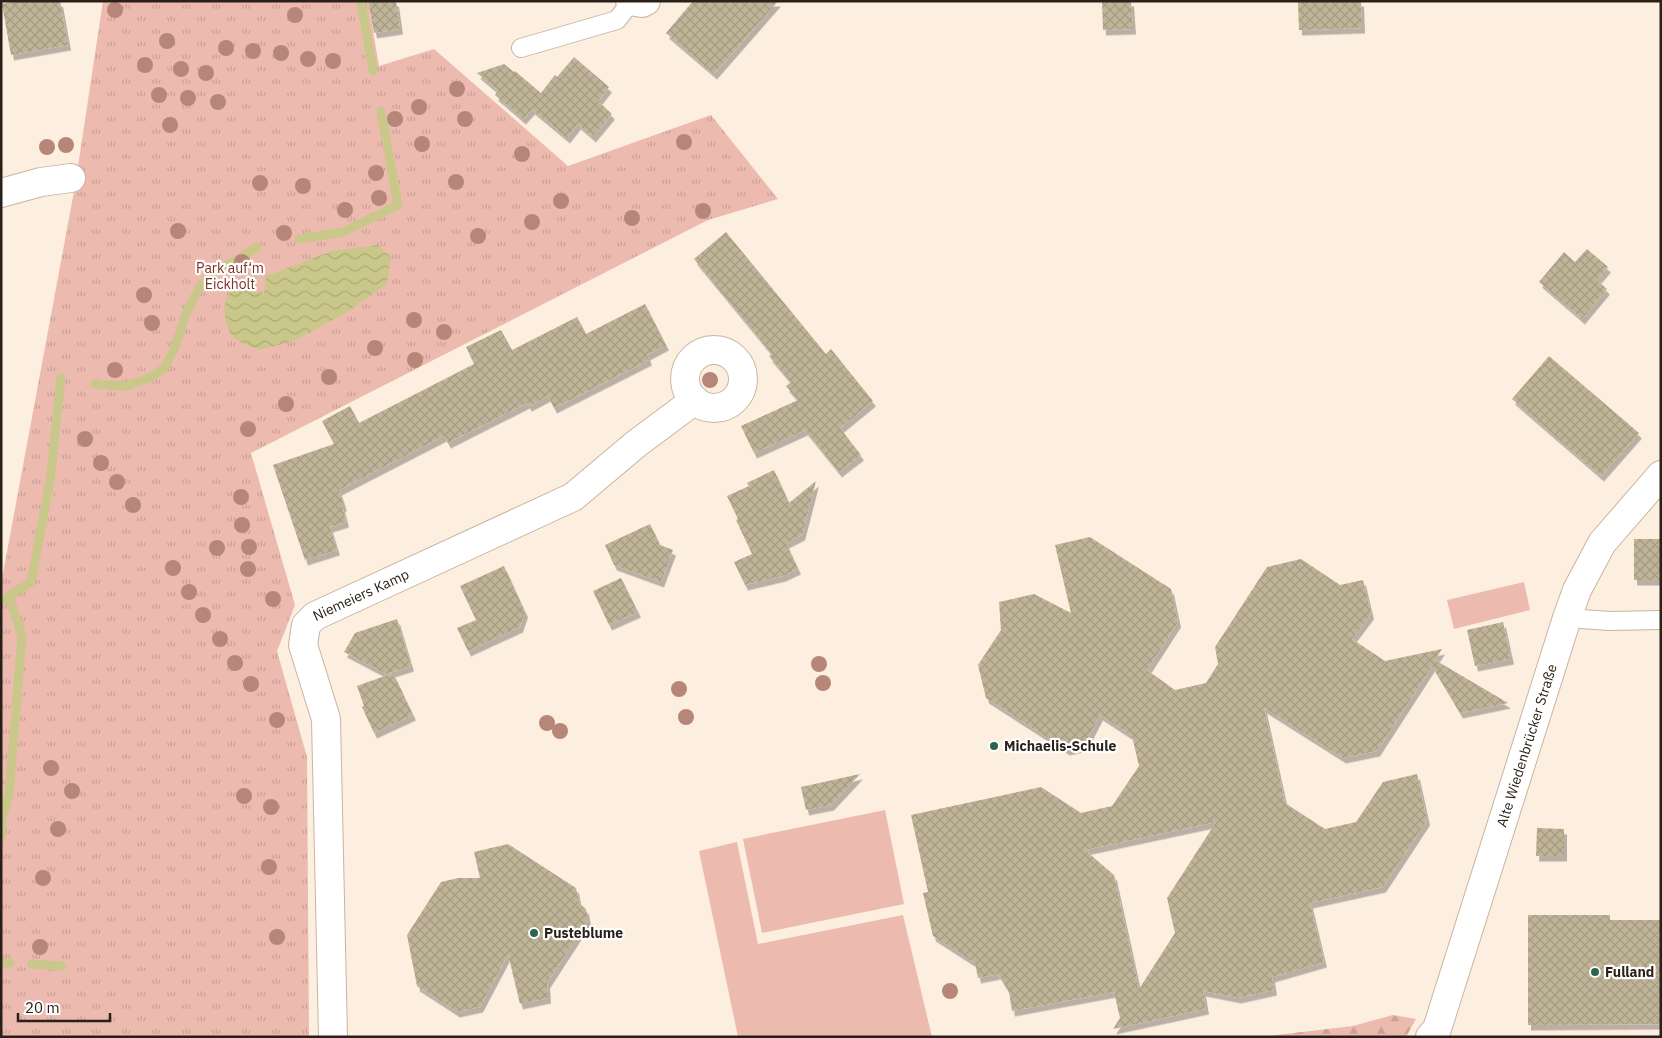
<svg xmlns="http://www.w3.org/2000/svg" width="1662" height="1038" font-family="'IBM Plex Sans',sans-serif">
  <defs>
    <pattern id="forest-firs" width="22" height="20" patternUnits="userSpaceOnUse" patternTransform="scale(1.25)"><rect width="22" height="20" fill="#edbab0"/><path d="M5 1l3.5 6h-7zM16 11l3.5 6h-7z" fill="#cba097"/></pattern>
    <pattern id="park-tufts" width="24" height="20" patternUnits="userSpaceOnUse" patternTransform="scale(1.25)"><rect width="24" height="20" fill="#edbab0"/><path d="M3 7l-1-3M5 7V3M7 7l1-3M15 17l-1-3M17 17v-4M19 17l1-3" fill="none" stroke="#cba097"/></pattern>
    <pattern id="water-waves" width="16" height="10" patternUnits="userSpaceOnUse" patternTransform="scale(1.25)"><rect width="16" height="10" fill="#c9c78a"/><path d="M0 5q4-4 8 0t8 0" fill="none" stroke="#adab76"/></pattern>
    <pattern id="building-cross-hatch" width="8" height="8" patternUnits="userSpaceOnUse" patternTransform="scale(1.25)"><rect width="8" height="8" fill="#c0b498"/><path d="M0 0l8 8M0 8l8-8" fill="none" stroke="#a59a82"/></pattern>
    <filter id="shadow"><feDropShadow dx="3" dy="5.5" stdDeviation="0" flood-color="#0004"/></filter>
  </defs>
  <rect width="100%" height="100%" fill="#fcefe0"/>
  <polygon fill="url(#forest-firs)" points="1393,1015 1416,1019 1406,1037 1260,1037 1353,1026"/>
  <polygon fill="url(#park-tufts)" points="103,1 368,1 379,66 434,49 568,166 711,115 778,199 708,220 251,453 295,605 277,651 307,757 309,1037 1,1037 1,584 75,186"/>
  <g fill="#edbab0">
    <polygon points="1524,582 1530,610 1454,629 1447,600"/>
    <polygon points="885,810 904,904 762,933 743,839"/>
    <polygon points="737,842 758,944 903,915 932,1037 738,1037 699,851"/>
  </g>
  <path fill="url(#water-waves)" d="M378,245l13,12 -4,27 -41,29 -52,28 -35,9c-7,-3 -20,-7 -25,-12 -5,-5 -8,-15 -9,-22 -3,-25 12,-32 33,-43l-3,19 9,2 2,-20h7l59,-23z"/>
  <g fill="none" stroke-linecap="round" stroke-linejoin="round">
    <g stroke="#c9c78a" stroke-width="9">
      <polyline points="361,1 373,71"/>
      <polyline points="299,239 343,232 398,205 381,111"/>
      <polyline points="95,384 126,386 150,378 165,367 175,347 186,313 201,285 219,268 235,261 257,247"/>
      <polyline points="1,601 31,582 50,481 61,378"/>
      <polyline points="1,838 2,818 9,795 22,636 9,596"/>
      <polyline points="1,963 10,963"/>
      <polyline points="32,964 62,966"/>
    </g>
  </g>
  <g fill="url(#building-cross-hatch)" fill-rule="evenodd" filter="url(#shadow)">
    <polygon points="16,1 60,1 68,45 11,55 2,4"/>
    <polygon points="368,1 396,1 400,29 374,33"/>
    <polygon points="693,1 778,1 714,74 666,33"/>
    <polygon points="1102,1 1131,1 1133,29 1103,30"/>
    <polygon points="1298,1 1361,1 1362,28 1299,30"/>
    <polygon points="574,57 609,87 598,101 612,114 593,137 578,124 567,138 532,109 523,119 495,95 498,91 477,73 504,64 514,72 515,71 541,93 555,75 557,77"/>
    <polygon points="726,232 826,354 831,349 873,401 840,428 861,455 839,472 805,430 754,453 741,426 798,400 786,386 791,382 769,356 772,354 694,259"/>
    <polygon points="1587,249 1608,267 1597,280 1607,289 1582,319 1539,282 1564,252 1575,262"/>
    <polygon points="645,304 666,345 647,355 649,360 554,408 548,396 529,406 527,403 448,443 444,436 339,490 344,506 342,506 346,522 330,527 337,550 305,560 273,465 334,444 322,421 350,406 359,423 474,364 466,347 501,330 512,350 577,317 586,334"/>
    <polygon points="1549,356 1639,433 1601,476 1512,399"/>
    <polygon points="774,470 789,503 816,481 802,535 786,543 798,569 783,576 745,585 734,562 752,554 736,520 738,519 727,496 749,486 747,483"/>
    <polygon points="650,524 660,545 673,550 661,582 614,565 605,545"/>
    <path d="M1090,537l81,52 7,33 -31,48 28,20 31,-7 12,-19 -3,-17 52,-80 34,-8 39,26 23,-5 8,34 -19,25 33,22 57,-12 -7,11 73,43 -48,10 -28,-47 -55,85 -34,7 -79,-50 21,95 40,26 31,-7 27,-40 34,-8 10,46 -44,67 -73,16 14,59 -52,15 2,13 -36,8 -35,-7 3,18 -93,20 7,-11 -6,-26 -102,19 -3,-19 -11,-18 -20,4 -3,-15 -42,-27 -10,-43 5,-1 -17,-77 130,-28 40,26 31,-7 27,-40 -7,-30 -32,-21 -16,31 -17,4 -81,-52 -8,-33 23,-35 -2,-28 35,-8 37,19 -16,-68zM1216,822l-49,76 8,35 -36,56 -25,-114 -29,-25z"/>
    <rect x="1634" y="539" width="27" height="41"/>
    <polygon points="504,566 525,612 520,627 468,651 457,628 476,620 460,586"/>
    <polygon points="621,578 638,612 609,625 593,591"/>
    <polygon points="397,619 411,666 386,674 344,652 355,633"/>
    <polygon points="1503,622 1511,659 1475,666 1467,630"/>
    <polygon points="393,673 413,715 374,733 362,707 364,706 357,686"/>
    <polygon points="860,774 831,805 806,810 801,787"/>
    <polygon points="1537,828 1564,829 1564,856 1536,856"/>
    <polygon points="508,844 576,888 579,903 586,909 588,920 547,983 548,998 520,1004 508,954 480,1007 457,1012 417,986 407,935 441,882 458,878 480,878 474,852"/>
    <polygon points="1528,915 1610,915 1610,920 1661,920 1661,1024 1528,1025"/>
  </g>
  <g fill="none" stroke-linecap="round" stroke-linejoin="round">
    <g stroke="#cab49e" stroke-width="20">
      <g id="lane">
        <polyline points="521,48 617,20 631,2"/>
        <polyline points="1567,618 1610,621 1661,620"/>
      </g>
    </g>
    <g stroke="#cab49e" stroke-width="30">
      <g id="street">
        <polyline points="630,1 642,3 646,1"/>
        <polyline points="1,193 41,182 71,178"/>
        <circle cx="714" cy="379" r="29"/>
        <path id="s1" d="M333,1037l-7,-318 -23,-74 3,-20 9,-9 258,-119 63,-53 59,-44"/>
        <path id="s2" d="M1430,1037l7,-8 130,-411 10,-28 25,-47 59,-68"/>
      </g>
    </g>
    <use href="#lane" stroke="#fff" stroke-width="18"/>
    <use href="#street" stroke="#fff" stroke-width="28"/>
  </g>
  <g fill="#b68679">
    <circle cx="115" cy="10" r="8"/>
    <circle cx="295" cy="15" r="8"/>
    <circle cx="167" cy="41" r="8"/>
    <circle cx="226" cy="48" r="8"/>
    <circle cx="253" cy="51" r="8"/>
    <circle cx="281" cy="53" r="8"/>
    <circle cx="308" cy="59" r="8"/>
    <circle cx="333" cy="61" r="8"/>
    <circle cx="145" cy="65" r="8"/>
    <circle cx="181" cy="69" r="8"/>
    <circle cx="206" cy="73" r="8"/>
    <circle cx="457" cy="89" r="8"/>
    <circle cx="159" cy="95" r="8"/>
    <circle cx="188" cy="98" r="8"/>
    <circle cx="218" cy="102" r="8"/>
    <circle cx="419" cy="107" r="8"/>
    <circle cx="395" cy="119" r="8"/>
    <circle cx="465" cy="119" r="8"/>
    <circle cx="170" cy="125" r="8"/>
    <circle cx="684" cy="142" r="8"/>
    <circle cx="422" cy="144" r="8"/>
    <circle cx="66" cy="145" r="8"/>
    <circle cx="47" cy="147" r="8"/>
    <circle cx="522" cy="154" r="8"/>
    <circle cx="376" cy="173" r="8"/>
    <circle cx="456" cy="182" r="8"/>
    <circle cx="260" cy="183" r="8"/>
    <circle cx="303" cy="186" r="8"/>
    <circle cx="379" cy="198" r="8"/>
    <circle cx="561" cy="201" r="8"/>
    <circle cx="345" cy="210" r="8"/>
    <circle cx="703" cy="211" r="8"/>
    <circle cx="632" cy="218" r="8"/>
    <circle cx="532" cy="222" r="8"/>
    <circle cx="178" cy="231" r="8"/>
    <circle cx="284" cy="233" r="8"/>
    <circle cx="478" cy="236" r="8"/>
    <circle cx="242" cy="262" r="8"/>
    <circle cx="144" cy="295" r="8"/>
    <circle cx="414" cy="320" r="8"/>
    <circle cx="152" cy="323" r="8"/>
    <circle cx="444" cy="332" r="8"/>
    <circle cx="375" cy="348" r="8"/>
    <circle cx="415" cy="360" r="8"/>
    <circle cx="115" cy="370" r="8"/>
    <circle cx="329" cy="377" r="8"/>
    <circle cx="710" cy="380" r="8"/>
    <circle cx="286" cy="404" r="8"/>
    <circle cx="248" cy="429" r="8"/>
    <circle cx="85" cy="439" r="8"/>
    <circle cx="101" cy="463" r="8"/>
    <circle cx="117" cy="482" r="8"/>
    <circle cx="241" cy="497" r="8"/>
    <circle cx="133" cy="505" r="8"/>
    <circle cx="242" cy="525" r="8"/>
    <circle cx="249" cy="547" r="8"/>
    <circle cx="217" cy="548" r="8"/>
    <circle cx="173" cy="568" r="8"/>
    <circle cx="248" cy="569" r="8"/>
    <circle cx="189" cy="592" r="8"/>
    <circle cx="273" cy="599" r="8"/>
    <circle cx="203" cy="615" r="8"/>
    <circle cx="220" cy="639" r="8"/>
    <circle cx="235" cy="663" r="8"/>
    <circle cx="819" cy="664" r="8"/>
    <circle cx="823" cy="683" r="8"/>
    <circle cx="251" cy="684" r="8"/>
    <circle cx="679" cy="689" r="8"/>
    <circle cx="686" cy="717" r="8"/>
    <circle cx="277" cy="720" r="8"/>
    <circle cx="547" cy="723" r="8"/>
    <circle cx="560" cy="731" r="8"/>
    <circle cx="51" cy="768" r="8"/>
    <circle cx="72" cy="791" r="8"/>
    <circle cx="244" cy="796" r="8"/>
    <circle cx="271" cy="807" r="8"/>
    <circle cx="58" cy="829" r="8"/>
    <circle cx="269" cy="867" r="8"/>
    <circle cx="43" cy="878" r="8"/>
    <circle cx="277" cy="937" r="8"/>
    <circle cx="40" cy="947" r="8"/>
    <circle cx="950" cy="991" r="8"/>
  </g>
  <g fill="#2c644d" stroke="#fefefe" stroke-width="2">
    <circle cx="994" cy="746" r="5"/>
    <circle cx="534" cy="933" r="5"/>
    <circle cx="1595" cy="972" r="5"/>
  </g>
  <g text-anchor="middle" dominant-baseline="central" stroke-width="4.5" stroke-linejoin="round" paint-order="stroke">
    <g font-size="14" fill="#7d3025" stroke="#fefefe">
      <text x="230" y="268">Park auf‘m<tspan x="230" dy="16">Eickholt</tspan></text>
    </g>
    <g font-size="14" fill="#292018" stroke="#fefefe">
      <text stroke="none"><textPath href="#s1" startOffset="479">Niemeiers Kamp</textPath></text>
      <text stroke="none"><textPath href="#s2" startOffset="308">Alte Wiedenbrücker Straße</textPath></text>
    </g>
    <g font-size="14" font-weight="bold" fill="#292018" stroke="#fefefe" text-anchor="start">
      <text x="1004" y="746">Michaelis-Schule</text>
      <text x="544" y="933">Pusteblume</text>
      <text x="1605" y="972">Fulland</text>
    </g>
  </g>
  <rect width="1662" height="1038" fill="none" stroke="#292018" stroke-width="5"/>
  <path d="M18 1013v8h92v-8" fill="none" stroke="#292018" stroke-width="2.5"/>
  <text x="25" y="1013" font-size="15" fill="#292018" stroke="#fefefe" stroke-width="4" paint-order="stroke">20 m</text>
</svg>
